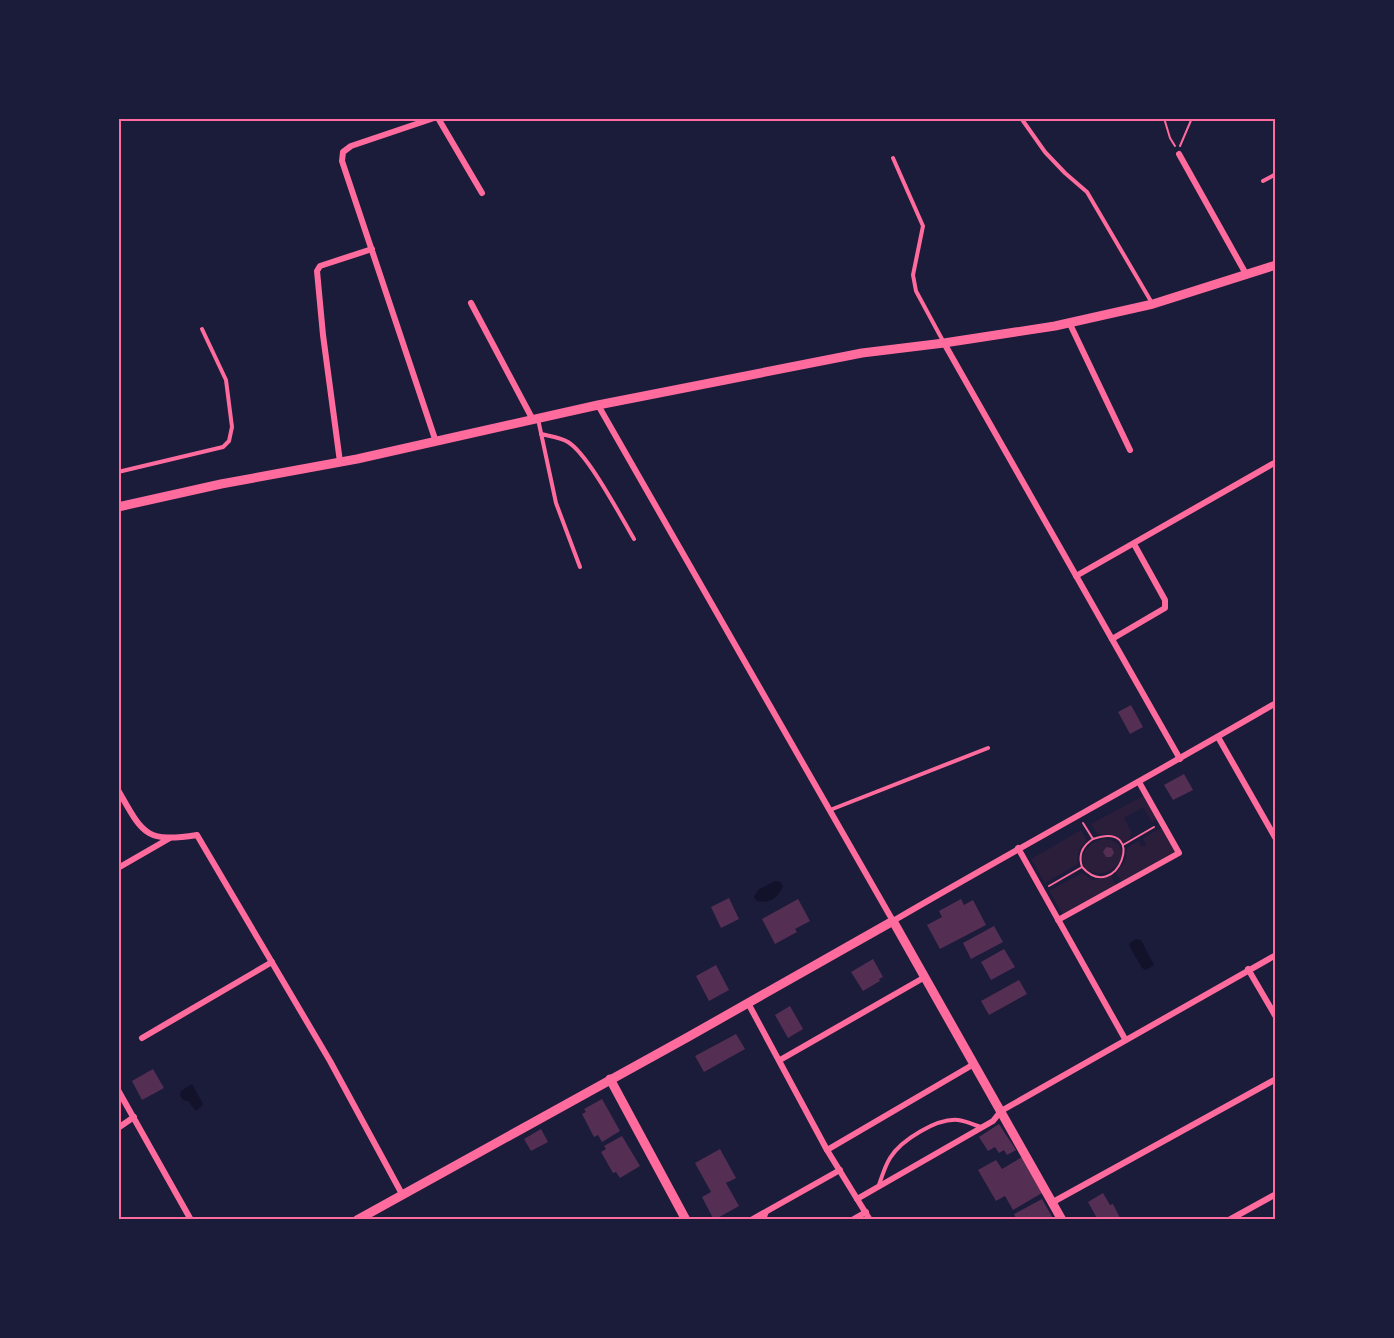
<svg xmlns="http://www.w3.org/2000/svg" width="1394" height="1338" font-family="'Open Sans',sans-serif">
  <rect width="100%" height="100%" fill="#1b1b3a"/>
  <g fill="#2a1e3b">
    <polygon points="1143,796 1157,819 1152,822 1143,807 1124,818 1132,833 1130,835 1131,838 1124,843 1114,835 1097,834 1091,824"/>
    <polygon points="1161,828 1175,852 1122,882 1116,873 1125,861 1127,848 1138,841 1142,847 1146,845 1143,838"/>
    <path d="M1081,830l6,11c-8,6 -11,13 -9,23l-33,19 -14,-24z"/>
    <path d="M1103,839c36,0 14,50 -19,29l-2,-11c5,-10 10,-16 21,-18z"/>
    <polygon points="1082,873 1093,880 1111,876 1116,886 1063,915 1049,891"/>
  </g>
  <g fill="#12122b">
    <path d="M775,881l5,1 3,4c-5,12 -14,18 -26,15l-3,-4 4,-7z"/>
    <polygon points="1136,939 1141,940 1154,965 1146,970 1142,968 1130,947 1129,944"/>
    <polygon points="192,1084 203,1104 201,1107 196,1111 188,1101 183,1100 180,1095 181,1091"/>
  </g>
  <g fill="#542f53">
    <polygon points="1131,705 1143,727 1130,734 1118,712"/>
    <polygon points="1184,774 1193,790 1173,800 1164,785"/>
    <polygon points="1106,847 1112,848 1114,853 1111,857 1106,857 1103,852"/>
    <polygon points="729,898 739,919 721,928 711,907"/>
    <polygon points="798,899 810,921 795,929 797,932 775,944 762,919"/>
    <polygon points="961,899 964,905 973,900 986,925 940,949 927,925 942,917 939,911"/>
    <polygon points="994,926 1003,942 971,959 963,943"/>
    <polygon points="1004,949 1015,967 991,980 981,962"/>
    <polygon points="873,959 883,977 879,979 880,981 863,991 851,972"/>
    <polygon points="716,965 729,990 709,1001 696,976"/>
    <polygon points="1019,980 1027,994 989,1015 981,1001"/>
    <polygon points="790,1006 803,1029 788,1038 775,1015"/>
    <polygon points="736,1034 745,1049 704,1072 695,1056"/>
    <polygon points="153,1069 164,1088 142,1100 132,1081"/>
    <polygon points="602,1099 620,1131 602,1142 598,1135 594,1137 582,1114 586,1112 584,1109"/>
    <polygon points="999,1124 1016,1150 1007,1155 1004,1150 999,1153 995,1147 988,1151 979,1137"/>
    <polygon points="541,1129 548,1142 531,1151 524,1139"/>
    <polygon points="622,1136 640,1166 620,1178 616,1172 613,1173 601,1152 606,1149 604,1146"/>
    <polygon points="720,1149 736,1178 726,1183 739,1206 714,1220 702,1197 711,1192 695,1163"/>
    <polygon points="1022,1157 1042,1193 1013,1210 1005,1196 996,1201 978,1170 996,1160 1002,1169"/>
    <polygon points="1103,1193 1110,1205 1113,1204 1121,1220 1098,1220 1088,1202"/>
    <polygon points="1042,1199 1054,1220 1017,1220 1014,1214"/>
  </g>
  <g fill="none" stroke-linecap="round" stroke-linejoin="round">
    <g stroke="#ff6b9d" stroke-width="2">
      <polyline points="1164,118 1170,138 1175,146"/>
      <polyline points="1180,146 1192,118"/>
      <polyline points="1123,845 1154,827"/>
      <path d="M1082,867c-4,-12 0,-21 11,-28"/>
      <path d="M1049,886l33,-19c35,39 67,-48 11,-28l-10,-16"/>
    </g>
    <g stroke="#ff6b9d" stroke-width="4">
      <polyline points="1021,118 1045,152 1065,173 1087,192 1152,303"/>
      <polyline points="893,158 923,226 913,275 916,291 943,341"/>
      <polyline points="1263,181 1276,174"/>
      <polyline points="538,419 556,503 580,567"/>
      <path d="M541,434c8,2 19,3 27,8 20,12 53,75 66,97"/>
      <polyline points="118,472 223,447 229,441 232,427 226,380 202,329"/>
      <polyline points="830,810 988,748"/>
      <path d="M879,1185c3,-9 6,-19 11,-27 11,-18 47,-40 68,-38 8,1 16,5 23,7"/>
      <polyline points="764,1220 767,1211"/>
    </g>
    <g stroke="#ff6b9d" stroke-width="6">
      <polyline points="434,118 351,146 343,152 342,161 436,442"/>
      <polyline points="438,118 482,193"/>
      <polyline points="1179,154 1246,274"/>
      <polyline points="471,303 533,420"/>
      <polyline points="1069,322 1130,450"/>
      <polyline points="944,343 1180,759"/>
      <path d="M598,405l295,516c127,-74 256,-144 383,-218"/>
      <polyline points="340,462 323,335 317,271 320,266 372,249"/>
      <polyline points="1076,576 1276,462"/>
      <polyline points="1112,639 1165,608 1165,600 1134,544"/>
      <polyline points="1218,737 1276,839"/>
      <path d="M118,790c25,44 27,53 79,45l133,226 72,133"/>
      <polyline points="1018,848 1125,1039"/>
      <polyline points="118,868 170,838"/>
      <polyline points="1058,920 1179,853 1139,782"/>
      <polyline points="1248,969 1276,1017"/>
      <polyline points="748,1003 827,1150 870,1220"/>
      <polyline points="142,1038 272,962"/>
      <polyline points="780,1060 925,977"/>
      <polyline points="118,1090 191,1220"/>
      <polyline points="118,1128 134,1117"/>
      <polyline points="827,1150 974,1064"/>
      <polyline points="857,1199 993,1121 1001,1111 1276,955"/>
      <polyline points="1053,1202 1276,1079"/>
      <polyline points="751,1220 840,1170"/>
      <polyline points="852,1220 866,1212"/>
      <polyline points="1229,1220 1276,1194"/>
    </g>
    <g stroke="#ff6b9d" stroke-width="9">
      <polyline points="118,507 221,484 357,459 598,405 862,353 944,343 1055,326 1153,304 1276,265"/>
      <polyline points="610,1079 686,1220"/>
      <polyline points="357,1220 688,1037 893,921 1062,1220"/>
    </g>
  </g>
  <rect width="1394" height="1338" fill="none" stroke="#1b1b3a" stroke-width="240"/>
  <rect x="120" y="120" width="1154" height="1098" fill="none" stroke="#ff6b9d" stroke-width="2"/>
</svg>
